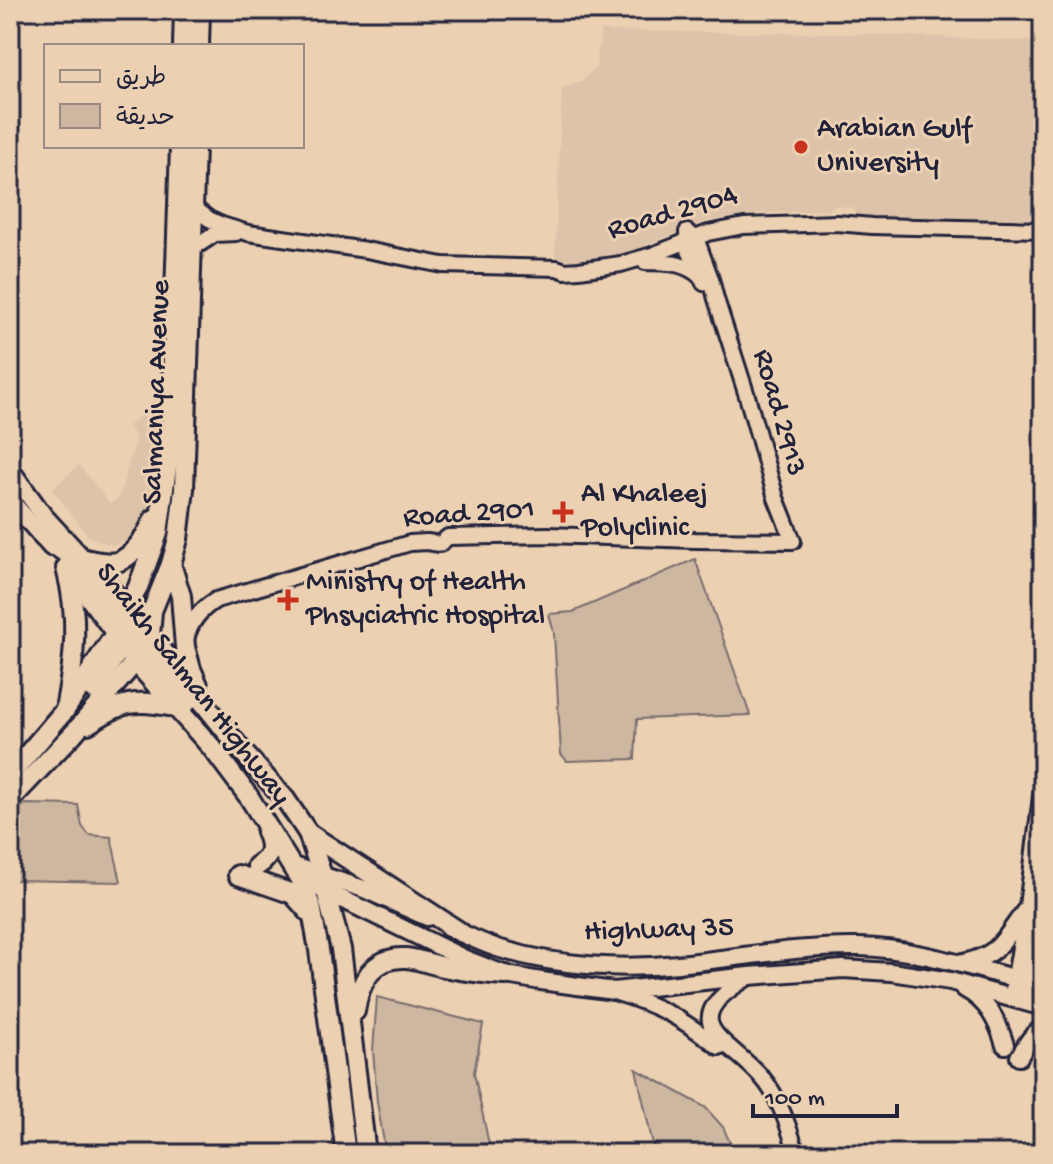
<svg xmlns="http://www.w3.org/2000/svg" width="1053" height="1164" font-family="'Gochi Hand','Playpen Sans Arabic',sans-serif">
  <rect width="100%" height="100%" fill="#ebd0b2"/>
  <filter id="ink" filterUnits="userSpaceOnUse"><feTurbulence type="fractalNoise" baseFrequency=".0125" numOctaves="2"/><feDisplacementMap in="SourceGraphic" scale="16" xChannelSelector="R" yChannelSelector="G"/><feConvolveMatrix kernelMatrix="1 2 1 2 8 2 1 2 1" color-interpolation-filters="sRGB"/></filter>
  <g filter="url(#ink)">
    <g fill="#dcc3a9">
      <polygon points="601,31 864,34 1043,42 1043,224 862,217 855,214 854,208 836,206 829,210 761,213 707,221 613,258 562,266 555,254 562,88 581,82 596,67"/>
      <polygon points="163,396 172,412 142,530 130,540 114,545 98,541 87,534 52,489 79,465 110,504 119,498 136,437 128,426"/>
    </g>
    <g fill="#ceb7a1" stroke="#786c6e" stroke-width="2">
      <polygon points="695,559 750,715 637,719 635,759 567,761 561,754 554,633 549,614 573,612"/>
      <polygon points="25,804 78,805 82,826 89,835 111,837 121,882 10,880 10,817"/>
      <polygon points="377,997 483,1024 474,1073 491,1154 386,1154 377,1102 373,1050"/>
      <polygon points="636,1069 705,1107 723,1127 732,1147 700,1154 655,1154"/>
    </g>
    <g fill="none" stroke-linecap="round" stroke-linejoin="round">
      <g stroke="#22223b" stroke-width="20">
        <g id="tertiary">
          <polyline points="193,207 209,219 222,225 248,233 366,250 443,265 557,268 565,271 579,270 621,264 652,255 708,233 744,226 837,223 872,226 1043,230"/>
          <polyline points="687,236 685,242 704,283"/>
          <polyline points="192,249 215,234 236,233"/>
          <path d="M645,262c22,1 38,-1 56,15"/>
          <path d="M186,639c5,-18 14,-29 30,-39l194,-57 17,-1 13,2 8,-7 100,-2 147,5 98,1 -17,-43 -29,-102 -31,-97 -5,-20 -15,-41 -9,-6"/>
          <path d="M749,977c-84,50 -12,64 19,108 14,20 22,46 29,69"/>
          <path d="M614,992c46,14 67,26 105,55"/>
        </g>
      </g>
      <g stroke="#22223b" stroke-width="22">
        <g id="secondary">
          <polyline points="10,469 44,516 128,607"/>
          <polyline points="10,500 51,547"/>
          <polyline points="67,569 115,634"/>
          <polyline points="290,865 364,889 427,917"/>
          <polyline points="299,878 465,959 506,975 541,981 614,991 749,976 843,969 891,972 950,981 1043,1007"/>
          <path d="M448,927c18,8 37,18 56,23 55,16 117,20 174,14 60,-6 121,-18 181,-17 59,1 127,25 184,39"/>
          <path d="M963,963c38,-8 41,-24 62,-52"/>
          <path d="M965,989c23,12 33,33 40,56"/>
          <polyline points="1014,989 1028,906 1043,789"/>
          <polyline points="1029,993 1043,911"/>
          <path d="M1019,1057c7,-12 12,-22 24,-29"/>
        </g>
      </g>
      <g stroke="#22223b" stroke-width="24">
        <g id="primary">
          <polyline points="183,46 184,10"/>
          <polyline points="199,46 200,10"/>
          <polyline points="43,537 67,554 124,617 150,636 243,752 285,799 308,833 322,875 341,949 366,1154"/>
          <path d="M85,559c10,2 22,5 32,3 17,-5 31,-29 37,-43"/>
          <polyline points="171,564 181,596 185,647 191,669 198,685"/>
          <polyline points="115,634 135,661 213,749 249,797 299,878 311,906 319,950 346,1154"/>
          <polyline points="136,643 187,702"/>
          <polyline points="93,689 128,637"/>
          <path d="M66,704c9,-49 13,-87 0,-136"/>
          <path d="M88,724c35,-23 46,-25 87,-17"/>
          <polyline points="10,775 65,710 115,634 138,587 158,533 170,444 180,146"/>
          <polyline points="10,800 73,734 129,669 150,636 152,611 171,564 178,539 184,489 195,146"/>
          <polyline points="308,833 460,932"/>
          <path d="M257,866c14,-9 16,-18 9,-34"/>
          <polyline points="238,875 293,894 308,911"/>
          <path d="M355,1011c4,-28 18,-55 51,-53 12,1 25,6 37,9 21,4 41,7 63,8"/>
        </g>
      </g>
      <use href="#tertiary" stroke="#ebd0b2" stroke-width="14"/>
      <use href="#secondary" stroke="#ebd0b2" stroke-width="16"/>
      <use href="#primary" stroke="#ebd0b2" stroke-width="18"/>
    </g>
  </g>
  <g fill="#c8321e" stroke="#ebd0b2" stroke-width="3">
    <circle cx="801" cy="147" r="8"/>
    <path d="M559 500h8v8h8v8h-8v8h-8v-8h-8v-8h8z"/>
    <path d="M284 588h8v8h8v8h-8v8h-8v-8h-8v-8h8z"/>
  </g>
  <g text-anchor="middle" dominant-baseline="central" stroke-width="6" stroke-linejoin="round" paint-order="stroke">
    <g font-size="30" fill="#22223b" stroke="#ebd0b2" text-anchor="start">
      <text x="817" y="130">Arabian Gulf<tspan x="817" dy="34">University</tspan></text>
      <text x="581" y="495">Al Khaleej<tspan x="581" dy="34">Polyclinic</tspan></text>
      <text x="306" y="583">Ministry of Health<tspan x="306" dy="34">Phsyciatric Hospital</tspan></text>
    </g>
    <g font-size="30" fill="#22223b" stroke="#ebd0b2">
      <text transform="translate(673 214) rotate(-16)">Road 2904</text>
      <text transform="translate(158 392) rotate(-88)">Salmaniya Avenue</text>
      <text transform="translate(778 413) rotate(74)">Road 2913</text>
      <text transform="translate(469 515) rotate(-4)">Road 2901</text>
      <text transform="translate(192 685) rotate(52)">Shaikh Salman Highway</text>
      <text transform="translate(659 931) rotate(-2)">Highway 35</text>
    </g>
  </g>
  <rect width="1053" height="1164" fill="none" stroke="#ebd0b2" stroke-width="40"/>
  <rect x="20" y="20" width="1013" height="1124" fill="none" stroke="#22223b" stroke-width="3" filter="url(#ink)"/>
  <rect x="44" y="44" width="260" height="104" fill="#ebd0b2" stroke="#9b8a82" stroke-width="2"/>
  <rect x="60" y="70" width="40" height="12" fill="#ebd0b2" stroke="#9b8a82" stroke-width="2"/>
  <text x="116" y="84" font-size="24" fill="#22223b">طريق</text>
  <rect x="60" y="104" width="40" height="24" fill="#ceb7a1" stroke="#9b8a82" stroke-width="2"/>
  <text x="116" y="124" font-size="24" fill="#22223b">حديقة</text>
  <path d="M753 1104v12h144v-12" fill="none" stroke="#22223b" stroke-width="4"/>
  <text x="765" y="1104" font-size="24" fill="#22223b" stroke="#ebd0b2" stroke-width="6" paint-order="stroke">100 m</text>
</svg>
